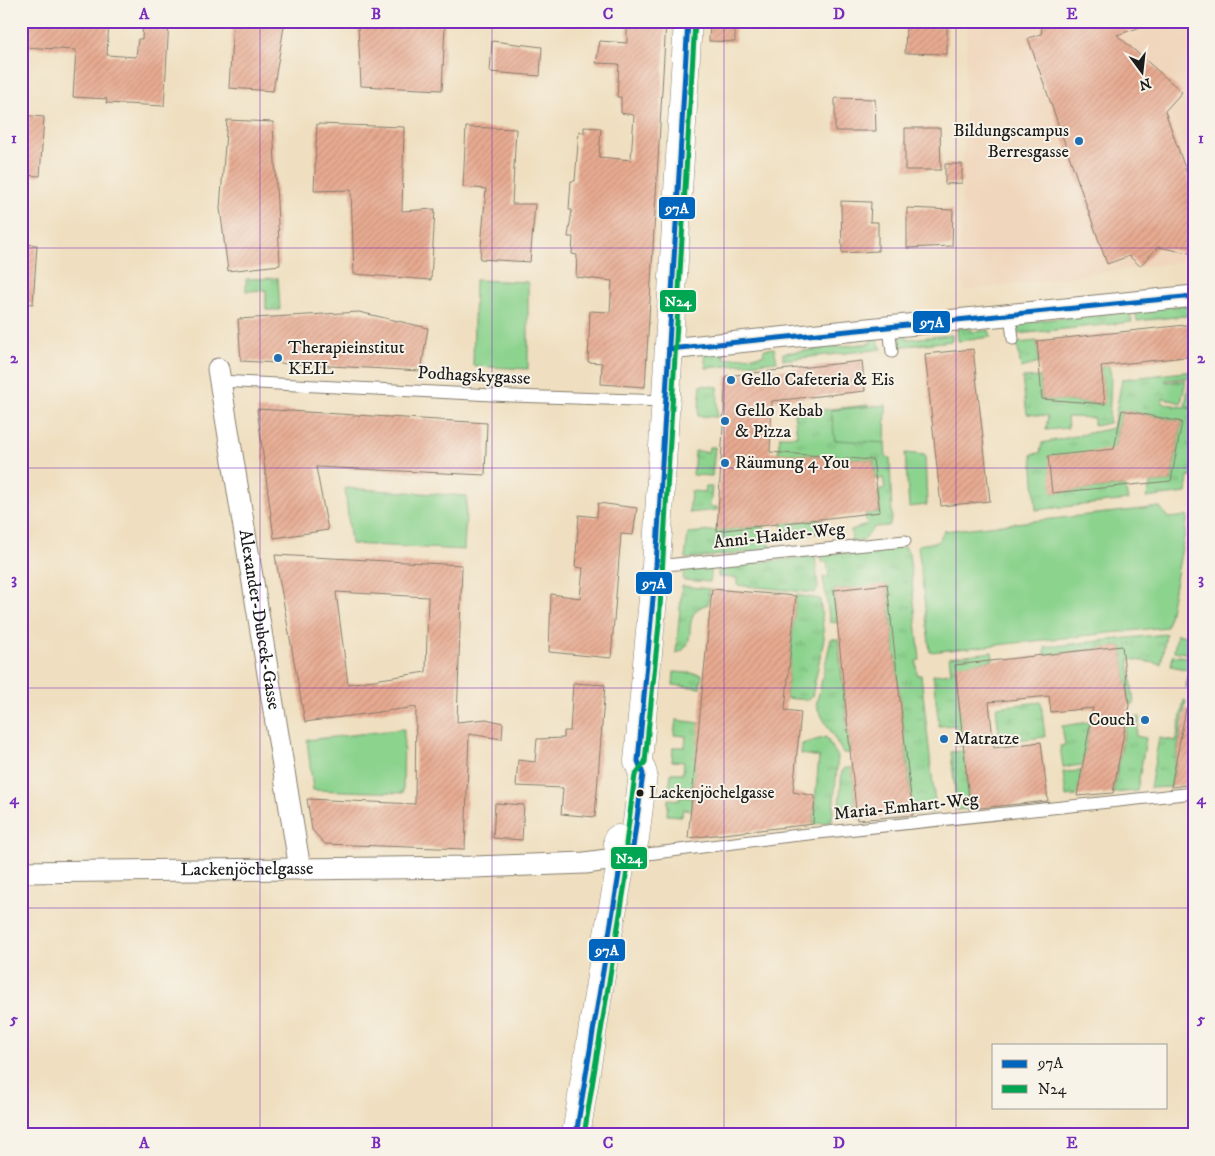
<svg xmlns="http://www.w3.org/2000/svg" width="1215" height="1156" font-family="'IM FELL DW Pica',serif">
  <defs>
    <pattern id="grass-tufts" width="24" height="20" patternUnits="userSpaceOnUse" patternTransform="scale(1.25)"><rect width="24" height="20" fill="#8cd38e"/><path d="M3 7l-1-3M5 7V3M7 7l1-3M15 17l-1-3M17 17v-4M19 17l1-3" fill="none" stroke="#78b57a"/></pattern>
    <pattern id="building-hatch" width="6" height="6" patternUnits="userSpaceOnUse" patternTransform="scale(1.25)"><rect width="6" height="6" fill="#e7aa91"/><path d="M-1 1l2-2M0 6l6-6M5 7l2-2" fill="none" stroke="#c6927c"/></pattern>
  </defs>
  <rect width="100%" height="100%" fill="#f7f3e8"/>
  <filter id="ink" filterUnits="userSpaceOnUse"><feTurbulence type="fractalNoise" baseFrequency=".02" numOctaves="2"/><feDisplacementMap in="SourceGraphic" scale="10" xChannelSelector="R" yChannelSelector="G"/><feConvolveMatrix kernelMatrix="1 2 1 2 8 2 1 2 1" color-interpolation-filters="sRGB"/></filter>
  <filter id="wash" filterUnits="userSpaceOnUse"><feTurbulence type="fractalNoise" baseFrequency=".0096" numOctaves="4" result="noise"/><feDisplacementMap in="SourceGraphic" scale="20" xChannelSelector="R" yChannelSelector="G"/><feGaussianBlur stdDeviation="1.12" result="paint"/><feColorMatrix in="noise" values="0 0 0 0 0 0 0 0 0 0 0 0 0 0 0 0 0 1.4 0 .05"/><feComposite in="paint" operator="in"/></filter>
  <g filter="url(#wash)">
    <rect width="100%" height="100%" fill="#efdfc0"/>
    <polygon fill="#f0d6bc" points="967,21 1194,21 1194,260 964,291 960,266"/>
    <g fill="url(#grass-tufts)" stroke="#547855">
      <polygon points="278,278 280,310 266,310 266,290 246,291 246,279"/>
      <polygon points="1194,304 1194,315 1137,321 1135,310"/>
      <polygon points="1130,310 1132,322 1018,334 1016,323"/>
      <polygon points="957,328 971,328 971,332 989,330 991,337 958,341"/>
      <polygon points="906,335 907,339 952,335 952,341 897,347 899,336"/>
      <polygon points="875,337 882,349 783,360 783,353 822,349 823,343 835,343 836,347 871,343 871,339"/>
      <polygon points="1037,341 1039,363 1021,368 1017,343"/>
      <polygon points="774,348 777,361 706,368 704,353 724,353 725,359 763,355 764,349"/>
      <polygon points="1109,366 1111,377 1109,423 1094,426 1094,418 1067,417 1068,428 1046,430 1048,416 1027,414 1022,378 1040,377 1042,399 1104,404 1101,367"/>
      <polygon points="1194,371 1194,377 1166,380 1166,382 1186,380 1181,403 1163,398 1162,403 1194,409 1194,477 1188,477 1186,493 1146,498 1151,483 1171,481 1182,421 1122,410 1114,449 1052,493 1125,486 1128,500 1036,510 1032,454 1040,453 1042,443 1113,428 1122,379"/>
      <polygon points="701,385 718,387 717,417 698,416"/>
      <polygon points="868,405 872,442 885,443 886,457 890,458 892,518 889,526 874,527 863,541 852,542 851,530 867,525 865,514 880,512 878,492 885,488 883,478 876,480 873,460 778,453 780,436 797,436 794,413"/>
      <polygon points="709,447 715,447 712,476 693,475 695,451 708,452"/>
      <polygon points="706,487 712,487 710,507 717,507 717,510 689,513 691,491 705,492"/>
      <polygon points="823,519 824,532 784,537 782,523"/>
      <polygon points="764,526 765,540 770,539 771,550 685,559 688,533"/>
      <polygon points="904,547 909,553 920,660 916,661 917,675 921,675 936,812 913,814 887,585 834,590 837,623 830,622 823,577 829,577 827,562 822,562 821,555"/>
      <polygon points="1192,553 1194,553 1194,597 1184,595"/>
      <polygon points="815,556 818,588 815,593 737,585 737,578 718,577 718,567"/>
      <polygon points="712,567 710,582 683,580 684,570"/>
      <path d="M682,586l28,3 -2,15c-31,8 -6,43 -32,49z"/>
      <polygon points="796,595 820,599 824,638 812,696 808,700 786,698"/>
      <polygon points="1166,634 1161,664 1129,659 1134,704 1129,704 1122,646 1045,655 1045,647"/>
      <polygon points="1177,634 1194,638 1194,655 1174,651"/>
      <polygon points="831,639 838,639 850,753 843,753 816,706"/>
      <polygon points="992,652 993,660 955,666 964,746 958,746 956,725 939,726 933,675 951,673 949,657"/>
      <polygon points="1173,655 1192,658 1194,667 1190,687 1186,687 1189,670 1171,666"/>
      <polygon points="674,672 702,674 700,688 673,685"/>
      <polygon points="1184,700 1186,701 1171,787 1150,788 1159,738 1176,741"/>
      <polygon points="1041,702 1045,737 1000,742 996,707"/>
      <polygon points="1140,717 1136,736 1146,738 1137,791 1113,793 1127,718"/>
      <polygon points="676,720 700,723 693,787 688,787 688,792 669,791 671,773 683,773 684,762 672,761 673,747 685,747 686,736 674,735"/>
      <polygon points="1090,722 1083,765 1063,767 1060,746 1065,745 1062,726"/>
      <polygon points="826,737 838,757 832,822 813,824 819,757 801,754 802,744"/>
      <polygon points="964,751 970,809 957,810 951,752"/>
      <polygon points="845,768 852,768 856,808 841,809 839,806 842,772"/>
      <polygon points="1082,771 1077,796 1066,797 1063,772"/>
      <polygon points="680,797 692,798 691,810 683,809 682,816 667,815 668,799 680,800"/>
    </g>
    <g fill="#8cd38e" stroke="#547855">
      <polygon points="475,280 528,282 528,369 473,366"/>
      <polygon points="1190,377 1194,377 1194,408 1185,407"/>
      <polygon points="886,405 885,443 835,440 831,410"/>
      <polygon points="905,453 925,455 927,505 909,507"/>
      <polygon points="345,488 467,496 464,550 351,544"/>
      <polygon points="1160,507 1168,518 1188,516 1167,627 930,652 918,545 938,542 944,531"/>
      <polygon points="404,729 403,793 313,790 307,740"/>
    </g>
    <g id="blocks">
      <g fill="url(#building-hatch)" fill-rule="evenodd">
        <polygon points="21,21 109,21 107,55 136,57 138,39 142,39 143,21 169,21 164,106 106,103 107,99 73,97 76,50 21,47"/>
        <polygon points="233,21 285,21 273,91 229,88"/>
        <polygon points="627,21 666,21 645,387 601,384 602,363 588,362 590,311 610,312 612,281 576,277 577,255 572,254 573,237 568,237 572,210 569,210 571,181 575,181 579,131 584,133 584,127 601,128 599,157 631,160 634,115 621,113 621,97 617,97 619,64 596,63 600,41 627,43"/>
        <polygon points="710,21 735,21 735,42 709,41"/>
        <polygon points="1043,21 1149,21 1150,24 1117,35 1182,92 1165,111 1194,194 1194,254 1158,247 1140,266 1129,256 1107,264 1028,38 1041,34"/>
        <polygon points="445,25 442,90 361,86 358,26"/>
        <polygon points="906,27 947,27 947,54 905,53"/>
        <polygon points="492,41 542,47 540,76 490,72"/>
        <polygon points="835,98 875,99 876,131 835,131"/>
        <polygon points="21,115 44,117 40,176 21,175"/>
        <polygon points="227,120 273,122 280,265 228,271 220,208"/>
        <polygon points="317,124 404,127 402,211 435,209 431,280 354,274 351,190 314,191"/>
        <polygon points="466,127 516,129 512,204 535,204 530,262 480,259 486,189 463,187"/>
        <polygon points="905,128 940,128 941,170 905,170"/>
        <polygon points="945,164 962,164 962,183 945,184"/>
        <polygon points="841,201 871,202 870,222 878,222 878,251 842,253"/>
        <polygon points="907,208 953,210 952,246 907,248"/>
        <polygon points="21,244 37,245 33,304 21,303"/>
        <polygon points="359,312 428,328 421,371 241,361 238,319"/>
        <polygon points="1194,324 1194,356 1101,366 1105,404 1042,399 1037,341"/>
        <polygon points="973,349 990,501 941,506 925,354"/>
        <polygon points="862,361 865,391 772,401 770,452 873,460 880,512 717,531 726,376"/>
        <polygon points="257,409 487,423 485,475 316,467 328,530 274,538"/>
        <polygon points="1122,410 1182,422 1171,481 1052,493 1048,456 1114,449"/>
        <polygon points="598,503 637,508 633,535 621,534 611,658 549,652 551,594 580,598 583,568 575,567 579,515 597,517"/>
        <path d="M275,555l187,10 -5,157 29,-3 17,4 -1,16 -33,-5 -4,115 -140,-5 -13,-14 -5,-31 108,5 1,-97 -111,15zM336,592l92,5 -2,75 -78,12z"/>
        <polygon points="887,584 913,815 857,820 834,590"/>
        <polygon points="712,589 796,596 785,710 801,712 793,792 815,796 813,824 688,838"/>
        <polygon points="1122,646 1129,705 1113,793 1077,796 1093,708 1051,712 1049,696 989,702 994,748 1041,742 1048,801 970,809 955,665"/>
        <polygon points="573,683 605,685 595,817 561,814 563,788 516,786 518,760 535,762 537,739 564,738 564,731 570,731"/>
        <polygon points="1186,709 1194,709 1194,784 1171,787"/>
        <polygon points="495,803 524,805 522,840 493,838"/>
      </g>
    </g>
  </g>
  <g filter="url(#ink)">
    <use href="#blocks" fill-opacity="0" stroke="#867e6e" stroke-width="1"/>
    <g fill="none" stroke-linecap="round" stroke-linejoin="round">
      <g stroke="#867e6e" stroke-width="13">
        <g id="service">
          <polyline points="1010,314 1013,339"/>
          <polyline points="889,327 892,352"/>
          <polyline points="220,381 512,396 666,401"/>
          <polyline points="656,566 905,541"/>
          <polyline points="632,856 790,836 1194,793"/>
        </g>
      </g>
      <g stroke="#867e6e" stroke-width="23">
        <g id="minor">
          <polyline points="669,349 1194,296"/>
          <path id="s1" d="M218,369l82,500"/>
          <path id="s2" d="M21,872l453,-5 111,-4 37,-5"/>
        </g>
      </g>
      <g stroke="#867e6e" stroke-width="29">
        <g id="tertiary">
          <polyline points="622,856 633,847 635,838 643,774 638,761 656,566 688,21"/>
          <polyline points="576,1135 605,951 622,858 618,845 618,839"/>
        </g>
      </g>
      <use href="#service" stroke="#fff" stroke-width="11"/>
      <use href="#minor" stroke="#fff" stroke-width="21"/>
      <use href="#tertiary" stroke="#fff" stroke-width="28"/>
      <g stroke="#f7f3e8" stroke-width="9">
        <g id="bus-1">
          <polyline points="669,349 1194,296"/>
          <polyline points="576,1135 622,856 633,847 643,774 638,761 656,566 688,21"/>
        </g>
      </g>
      <g stroke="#f7f3e8" stroke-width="9">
        <polyline id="bus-2" points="584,1135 629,859 626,844 635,775 645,762 659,624 695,21"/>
      </g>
      <use href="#bus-1" stroke="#0065bd" stroke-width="5"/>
      <use href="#bus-2" stroke="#00a651" stroke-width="5"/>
    </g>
  </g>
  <path fill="none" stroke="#7b2cbf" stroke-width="1" stroke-opacity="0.55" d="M260,21v1114M492,21v1114M724,21v1114M956,21v1114M21,248h1173M21,468h1173M21,688h1173M21,908h1173"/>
  <g fill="#1f6fb2" stroke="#f7f3e8" stroke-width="2">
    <circle cx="1079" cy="141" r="5"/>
    <circle cx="278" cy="358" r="5"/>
    <circle cx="731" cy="380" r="5"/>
    <circle cx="725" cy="421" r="5"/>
    <circle cx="725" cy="463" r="5"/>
    <circle cx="1145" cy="720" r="5"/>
    <circle cx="944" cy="739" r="5"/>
  </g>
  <circle fill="#1c1c1c" stroke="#f7f3e8" stroke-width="2" cx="640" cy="793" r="4.5"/>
  <g text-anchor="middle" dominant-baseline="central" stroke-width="4" stroke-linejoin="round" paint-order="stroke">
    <g font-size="17" fill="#1c1c1c" stroke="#f7f3e8" text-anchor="start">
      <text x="649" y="793">Lackenjöchelgasse</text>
    </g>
    <g font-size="18" fill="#1c1c1c" stroke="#f7f3e8" text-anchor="start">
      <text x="1069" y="131" text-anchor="end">Bildungscampus<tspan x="1069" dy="21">Berresgasse</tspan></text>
      <text x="288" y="348">Therapieinstitut<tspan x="288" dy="21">KEIL</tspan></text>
      <text x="741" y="380">Gello Cafeteria &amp; Eis</text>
      <text x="735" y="411">Gello Kebab<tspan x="735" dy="21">&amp; Pizza</tspan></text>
      <text x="735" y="463">Räumung 4 You</text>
      <text x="1135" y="720" text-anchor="end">Couch</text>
      <text x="954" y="739">Matratze</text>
    </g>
    <g font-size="18" fill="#1c1c1c" stroke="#f7f3e8">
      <text transform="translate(474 376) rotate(3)">Podhagskygasse</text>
      <text transform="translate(779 536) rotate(-6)">Anni-Haider-Weg</text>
      <text stroke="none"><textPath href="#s1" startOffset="254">Alexander-Dubcek-Gasse</textPath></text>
      <text transform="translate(906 807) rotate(-6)">Maria-Emhart-Weg</text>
      <text stroke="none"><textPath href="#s2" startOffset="226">Lackenjöchelgasse</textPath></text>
    </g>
  </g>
  <g stroke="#f7f3e8" stroke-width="2">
    <rect x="658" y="196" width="38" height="24" rx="5" fill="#0065bd"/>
    <rect x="659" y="289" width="38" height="24" rx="5" fill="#00a651"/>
    <rect x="912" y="310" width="39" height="24" rx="5" fill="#0065bd"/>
    <rect x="635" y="571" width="38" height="24" rx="5" fill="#0065bd"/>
    <rect x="610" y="846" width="38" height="24" rx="5" fill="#00a651"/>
    <rect x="588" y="938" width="38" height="24" rx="5" fill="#0065bd"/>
  </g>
  <g font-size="14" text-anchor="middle" font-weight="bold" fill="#fff">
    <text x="677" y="213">97A</text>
    <text x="678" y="306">N24</text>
    <text x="932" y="327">97A</text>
    <text x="654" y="588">97A</text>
    <text x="629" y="863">N24</text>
    <text x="607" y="955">97A</text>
  </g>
  <rect width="1215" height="1156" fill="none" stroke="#f7f3e8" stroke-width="55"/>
  <rect x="992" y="1044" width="175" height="65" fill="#f7f3e8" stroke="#9f9d96"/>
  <rect x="1002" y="1060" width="25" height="8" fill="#0065bd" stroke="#9f9d96"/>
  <text x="1038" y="1068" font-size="15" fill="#1c1c1c">97A</text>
  <rect x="1002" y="1085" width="25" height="8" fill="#00a651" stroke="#9f9d96"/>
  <text x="1038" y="1094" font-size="15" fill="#1c1c1c">N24</text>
  <g transform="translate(1142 72) rotate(165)" stroke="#f7f3e8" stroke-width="4" paint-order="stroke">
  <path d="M0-4L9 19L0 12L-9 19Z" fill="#1c1c1c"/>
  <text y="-8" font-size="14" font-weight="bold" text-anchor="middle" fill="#1c1c1c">N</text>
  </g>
  <rect x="28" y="28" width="1160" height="1100" fill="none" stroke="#7b2cbf" stroke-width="2"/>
  <g font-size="16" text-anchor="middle" font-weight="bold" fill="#7b2cbf">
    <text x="144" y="19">A</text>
    <text x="376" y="19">B</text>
    <text x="608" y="19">C</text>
    <text x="839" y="19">D</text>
    <text x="1072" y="19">E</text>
    <text x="14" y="143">1</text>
    <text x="1201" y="143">1</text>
    <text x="14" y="363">2</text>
    <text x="1201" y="363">2</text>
    <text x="14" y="584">3</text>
    <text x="1201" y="584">3</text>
    <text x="14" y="804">4</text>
    <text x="1201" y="804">4</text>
    <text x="14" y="1024">5</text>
    <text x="1201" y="1024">5</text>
    <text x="144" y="1148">A</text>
    <text x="376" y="1148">B</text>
    <text x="608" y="1148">C</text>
    <text x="839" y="1148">D</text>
    <text x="1072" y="1148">E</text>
  </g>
</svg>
